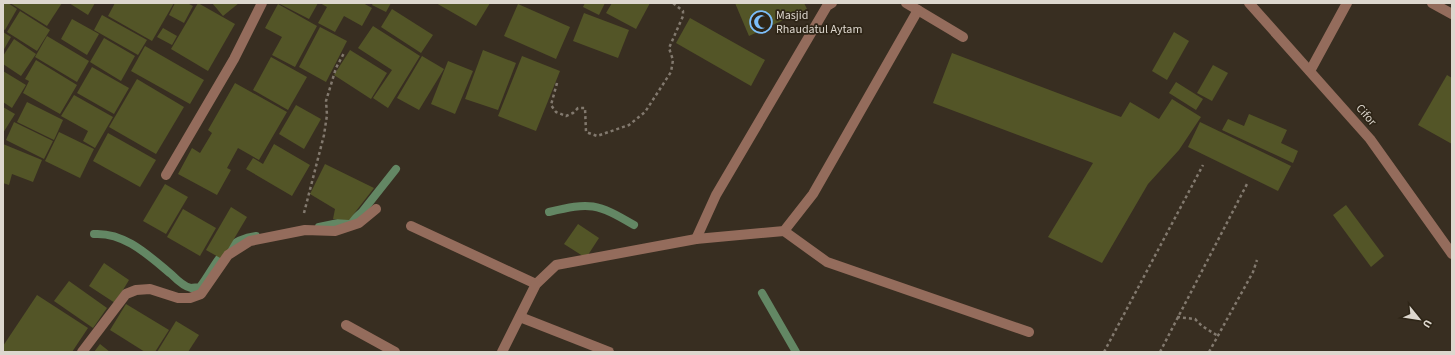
<svg xmlns="http://www.w3.org/2000/svg" width="1455" height="355" font-family="'Source Sans 3',sans-serif">
  <rect width="100%" height="100%" fill="#382e21"/>
  <g fill="none" stroke-linecap="round" stroke-linejoin="round">
    <g stroke="#638764" stroke-width="8">
      <path d="M549,212c41,-10 48,-9 85,13"/>
      <polyline points="319,227 353,220 362,212 396,169"/>
      <path d="M94,234c31,-2 55,22 77,40 5,5 13,13 20,14 2,0 7,-1 9,-1 18,-24 22,-46 56,-51"/>
      <polyline points="762,293 796,352"/>
    </g>
  </g>
  <g fill="#535527">
    <polygon points="3,3 8,3 17,9 5,30 3,29"/>
    <polygon points="10,3 62,3 47,26"/>
    <polygon points="69,3 95,3 88,15"/>
    <polygon points="115,3 174,3 152,41 108,16"/>
    <polygon points="175,3 187,3 193,6 184,23 169,15"/>
    <polygon points="198,3 235,24 208,71 171,49"/>
    <polygon points="212,3 239,3 223,16"/>
    <polygon points="278,3 318,3 309,19"/>
    <polygon points="320,3 363,3 372,8 362,26 344,16 335,32 318,23 327,7"/>
    <polygon points="373,3 391,3 386,12 372,5"/>
    <polygon points="436,3 490,3 476,26"/>
    <polygon points="585,3 605,3 599,15 583,7"/>
    <polygon points="612,3 650,3 636,29 606,13"/>
    <polygon points="735,3 804,3 807,9 749,36"/>
    <polygon points="278,4 317,26 295,67 272,55 282,37 265,28"/>
    <polygon points="518,4 570,27 556,59 504,36"/>
    <polygon points="392,9 433,35 421,53 381,27"/>
    <polygon points="20,11 50,30 37,51 7,32"/>
    <polygon points="584,13 629,30 618,58 573,41"/>
    <polygon points="102,15 147,40 138,55 94,30"/>
    <polygon points="690,18 765,60 751,86 676,43"/>
    <polygon points="72,19 99,34 87,55 61,39"/>
    <polygon points="373,26 420,56 388,108 373,98 392,70 358,48"/>
    <polygon points="320,27 347,41 326,82 299,67"/>
    <polygon points="163,28 177,36 172,45 157,37"/>
    <polygon points="3,32 11,37 3,51"/>
    <polygon points="1174,32 1189,41 1167,80 1152,71"/>
    <polygon points="47,36 89,61 77,82 35,57"/>
    <polygon points="104,38 135,56 121,81 90,62"/>
    <polygon points="14,39 36,54 21,76 3,64 3,56"/>
    <polygon points="145,46 204,80 190,104 131,71"/>
    <polygon points="350,50 387,73 371,99 334,75"/>
    <polygon points="483,50 516,63 498,110 465,99"/>
    <polygon points="952,53 1121,117 1130,102 1159,119 1172,99 1201,117 1179,150 1148,184 1102,263 1048,237 1093,163 933,103"/>
    <polygon points="422,56 444,69 419,110 397,98"/>
    <polygon points="522,56 560,71 536,131 498,116"/>
    <polygon points="271,57 307,77 288,110 253,90"/>
    <polygon points="36,60 77,85 60,114 23,93 29,81 25,79"/>
    <polygon points="448,61 473,71 455,114 431,104"/>
    <polygon points="1213,65 1228,73 1212,101 1197,93"/>
    <polygon points="92,67 129,88 114,114 77,93"/>
    <polygon points="3,71 26,85 12,108 3,102"/>
    <polygon points="1447,75 1452,78 1452,144 1418,125"/>
    <polygon points="137,79 184,107 156,154 109,127"/>
    <polygon points="1176,82 1203,99 1196,110 1169,93"/>
    <polygon points="235,83 287,112 259,160 238,148 227,168 231,170 217,195 178,174 192,148 200,153 212,133 208,130"/>
    <polygon points="74,95 113,117 95,148 83,141 88,131 61,116"/>
    <polygon points="27,102 63,120 54,140 17,122"/>
    <polygon points="296,105 321,119 304,149 279,134"/>
    <polygon points="3,107 15,114 3,133"/>
    <polygon points="1249,114 1287,130 1281,143 1298,151 1293,163 1222,130 1228,119 1244,126"/>
    <polygon points="14,122 53,141 44,159 6,140"/>
    <polygon points="1200,122 1291,166 1278,191 1188,147"/>
    <polygon points="59,132 94,149 80,178 45,161"/>
    <polygon points="108,133 156,160 140,187 93,161"/>
    <polygon points="3,144 42,160 33,182 12,174 9,185 3,183"/>
    <polygon points="274,144 310,165 292,196 246,169 253,158 263,164"/>
    <polygon points="325,164 374,188 349,220 333,219 335,209 310,194"/>
    <polygon points="165,184 188,197 166,234 143,221"/>
    <polygon points="1346,205 1384,256 1371,267 1333,215"/>
    <polygon points="231,207 247,217 222,259 206,250"/>
    <polygon points="183,209 216,228 200,256 167,237"/>
    <polygon points="578,224 599,238 586,258 564,244"/>
    <polygon points="104,263 129,280 115,303 89,286"/>
    <polygon points="69,281 107,308 93,328 54,301"/>
    <polygon points="37,295 88,328 72,352 3,352 3,346"/>
    <polygon points="126,304 169,330 155,352 145,352 110,330"/>
    <polygon points="176,321 199,335 188,352 157,352"/>
    <polygon points="100,344 110,352 94,352"/>
  </g>
  <g fill="none" stroke-linecap="round" stroke-linejoin="round">
    <g stroke="#82796e" stroke-width="2.5" stroke-dasharray="3 3" stroke-linecap="butt">
      <polyline points="557,83 551,105 556,112 566,116 573,113 578,108 585,108 586,132 597,136 629,125 645,112 671,72 673,60 669,48 683,16 683,11 673,3"/>
      <polyline points="304,213 324,135 327,115 326,101 336,68 344,53"/>
      <polyline points="1177,317 1195,319 1202,326 1218,336"/>
      <polyline points="1104,352 1203,165"/>
      <polyline points="1160,352 1247,184"/>
      <polyline points="1209,352 1253,272 1257,260"/>
    </g>
    <g stroke="#946c5c" stroke-width="10">
      <polyline points="906,3 963,37"/>
      <polyline points="1249,3 1370,139 1452,254"/>
      <polyline points="1432,3 1452,14"/>
      <polyline points="1310,71 1347,3"/>
      <polyline points="166,175 234,59 262,3"/>
      <polyline points="411,226 536,284"/>
      <polyline points="784,231 827,262 1029,332"/>
      <polyline points="696,239 716,195 827,6 832,3"/>
      <polyline points="520,317 609,352"/>
      <polyline points="346,325 395,352"/>
      <polyline points="82,352 126,294 136,290 150,289 178,298 190,298 201,294 228,255 250,241 305,230 335,231 359,223 376,209"/>
      <polyline points="502,352 536,284 556,265 696,239 784,231 813,194 918,10"/>
    </g>
  </g>
  <defs>
    <g id="mosque-ring" transform="scale(1.15)"><circle r="9.5" fill="#2e2517" stroke="#7dbef9" stroke-width="1.5"/><path d="M3.5-4.9A6 6 0 1 0 3.5 4.9A5 5 0 1 1 3.5-4.9Z" fill="#7dbef9"/></g>
  </defs>
  <g fill-rule="evenodd">
    <use href="#mosque-ring" x="761" y="22"/>
  </g>
  <g text-anchor="middle" dominant-baseline="central" stroke-width="3.5" stroke-linejoin="round" paint-order="stroke">
    <g font-size="12" fill="#ddd7ce" stroke="#2e2517" text-anchor="start">
      <text x="776" y="15">Masjid<tspan x="776" dy="14">Rhaudatul Aytam</tspan></text>
    </g>
    <g font-size="12" fill="#ddd7ce" stroke="#2e2517">
      <text transform="translate(1366 115) rotate(49)">Cifor</text>
    </g>
  </g>
  <rect width="1455" height="355" fill="none" stroke="#ddd7ce" stroke-width="8"/>
  <g transform="translate(1419 319) rotate(120)" stroke="#2e2517" stroke-width="3" paint-order="stroke">
  <path d="M0-3L7 15L0 10L-7 15Z" fill="#ddd7ce"/>
  <text y="-6" font-size="11" font-weight="bold" text-anchor="middle" fill="#ddd7ce">U</text>
  </g>
</svg>
